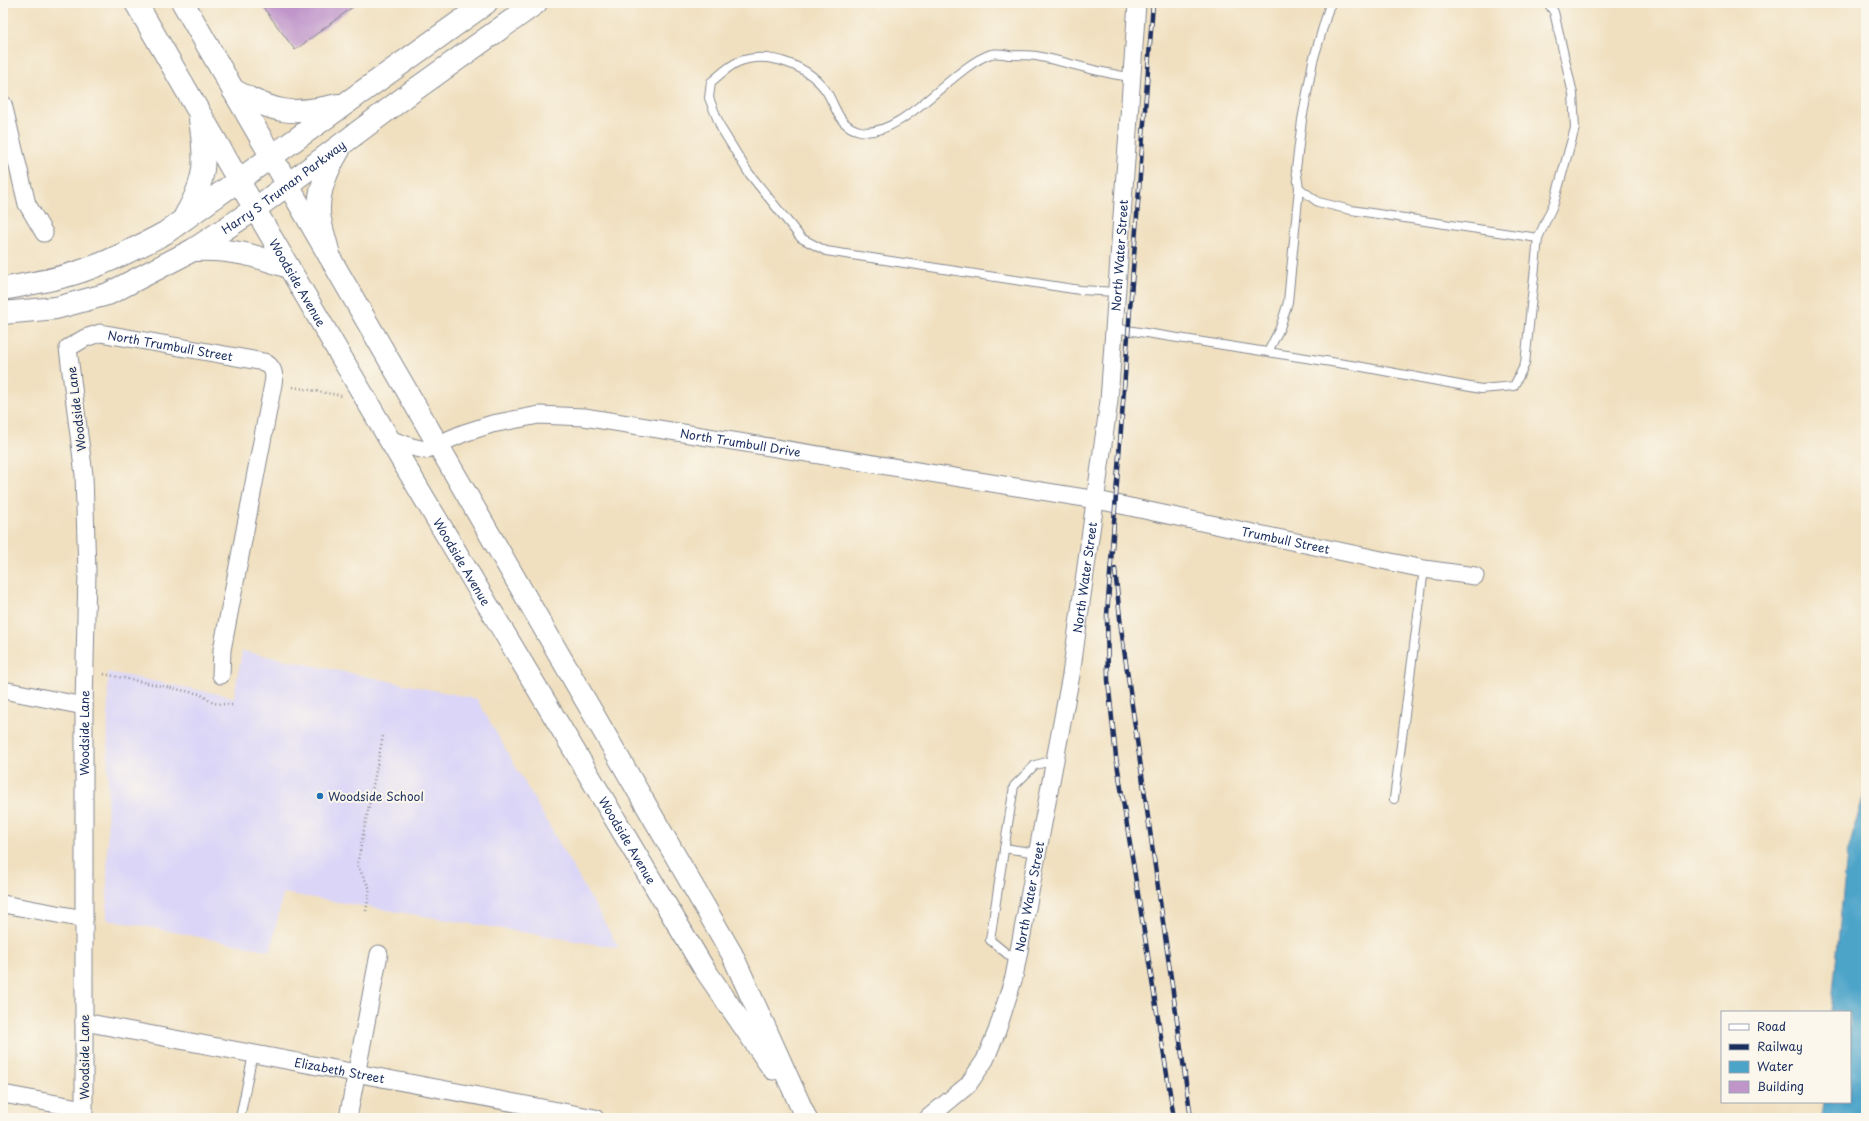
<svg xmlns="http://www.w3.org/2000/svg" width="1869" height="1121" font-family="'Playpen Sans',sans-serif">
  <rect width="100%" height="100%" fill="#fbf7ec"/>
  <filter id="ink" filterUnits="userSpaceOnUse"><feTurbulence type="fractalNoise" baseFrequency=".025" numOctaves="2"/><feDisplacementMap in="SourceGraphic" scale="8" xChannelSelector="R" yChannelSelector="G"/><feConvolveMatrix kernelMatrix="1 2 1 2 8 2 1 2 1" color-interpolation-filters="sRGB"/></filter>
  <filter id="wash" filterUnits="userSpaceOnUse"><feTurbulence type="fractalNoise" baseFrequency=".012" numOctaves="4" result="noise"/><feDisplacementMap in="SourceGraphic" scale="16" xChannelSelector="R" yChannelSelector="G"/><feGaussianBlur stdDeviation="0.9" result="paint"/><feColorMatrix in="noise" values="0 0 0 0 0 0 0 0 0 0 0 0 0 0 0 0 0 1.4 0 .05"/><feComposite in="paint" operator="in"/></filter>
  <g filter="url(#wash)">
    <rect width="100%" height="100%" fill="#f0e0c0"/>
    <polygon fill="#dbd6f7" points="242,651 477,699 619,948 283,893 271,951 107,919 108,672 234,697"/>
    <polygon fill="#4da4c9" stroke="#346a94" points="1866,787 1866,1118 1821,1118 1823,1102 1850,1102 1850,1012 1831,1012 1847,854"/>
    <g id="blocks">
      <polygon fill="#bf95ca" points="260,3 358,3 295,50"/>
    </g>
  </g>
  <g filter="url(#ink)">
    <use href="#blocks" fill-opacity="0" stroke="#86888f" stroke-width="1"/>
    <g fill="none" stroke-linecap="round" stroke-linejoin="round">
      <g stroke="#86888f" stroke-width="10">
        <g id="service">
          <polyline points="1332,3 1329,7 1313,61 1302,120 1296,169 1299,188 1318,202 1351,210 1538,238"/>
          <path d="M1117,292l-37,-2 -254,-39 -25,-13 -53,-66 -27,-44 -12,-30 2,-16c8,-6 17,-16 27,-20 30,-12 73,4 90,32 9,16 11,32 32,37 41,9 93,-65 131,-77 4,-1 12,0 18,1 8,0 18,0 27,1 32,6 62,17 94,21"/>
          <polyline points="1114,328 1357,366 1481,389 1514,386 1525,364 1538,238 1554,203 1575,128 1573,94 1554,12 1548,3"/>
          <polyline points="1268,352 1280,328 1288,302 1299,188"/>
          <polyline points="1394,799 1424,569"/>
          <polyline points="1004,848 1037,853"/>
          <polyline points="1017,962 990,940 1014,786 1035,765 1055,760"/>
          <polyline points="240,1118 253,1054"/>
        </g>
      </g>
      <g stroke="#86888f" stroke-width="19">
        <g id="minor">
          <polyline points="3,104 27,204 44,233"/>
          <path id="s1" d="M389,439l23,8 13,3 39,-17 28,-9 47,-9 45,2 513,83 327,69 51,7"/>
          <polyline points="3,690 84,706"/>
          <polyline points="3,904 84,919"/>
          <path id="s2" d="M84,1022l511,96"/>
          <polyline points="3,1094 84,1109"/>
          <path id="s3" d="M84,1118v-412l3,-134 -3,-97 -16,-127 17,-10 15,-5 164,29c10,5 11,12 9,22l-51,266 -1,25"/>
          <polyline points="348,1118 379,954"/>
          <path id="s4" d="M928,1118l40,-33 17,-25 12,-29 17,-54 57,-302 38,-274 28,-398"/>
        </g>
      </g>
      <g stroke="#86888f" stroke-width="23">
        <g id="tertiary">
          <polyline points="288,185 732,954 806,1118"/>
          <path id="s5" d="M255,209l134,230 314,528 70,102"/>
        </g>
      </g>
      <g stroke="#86888f" stroke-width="24">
        <g id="secondary">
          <polyline points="136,3 255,209"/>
          <polyline points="183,3 288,185"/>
          <path d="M233,90c43,23 57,26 105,15"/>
          <path d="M185,216c22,-38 21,-54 15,-97"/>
          <path d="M193,250c36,-2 61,5 95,17"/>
          <path d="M329,255c-3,-14 -9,-29 -10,-43 -1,-22 9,-44 20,-62"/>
          <path d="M3,289c29,-6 59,-10 87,-21 26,-9 50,-22 75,-35l321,-230"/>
          <path id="s6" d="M3,313l53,-5 52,-14 85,-44 62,-41 158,-118 123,-88"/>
        </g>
      </g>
      <g stroke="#86888f" stroke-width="2.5" stroke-dasharray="1 3" stroke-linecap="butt">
        <polyline points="293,387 343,396"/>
        <polyline points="104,674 200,694 213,703 232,705"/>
        <polyline points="366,911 370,889 357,865 383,736"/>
      </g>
      <use href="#service" stroke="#fff" stroke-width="8"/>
      <use href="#minor" stroke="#fff" stroke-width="17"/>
      <use href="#tertiary" stroke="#fff" stroke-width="21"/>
      <use href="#secondary" stroke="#fff" stroke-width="22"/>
      <g stroke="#1b2f5e" stroke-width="4.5">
        <g id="rail">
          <polyline points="1153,3 1107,615 1108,680 1116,757 1174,1118"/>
          <polyline points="1115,569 1121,628 1191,1118"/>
        </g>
      </g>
      <use href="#rail" stroke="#fbf7ec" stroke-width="3" stroke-dasharray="9" stroke-linecap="butt"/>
    </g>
  </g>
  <circle fill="#1f6fb2" stroke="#fbf7ec" stroke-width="1.5" cx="320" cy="796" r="4"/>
  <g text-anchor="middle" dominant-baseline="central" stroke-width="4" stroke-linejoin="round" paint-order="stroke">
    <g font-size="12" fill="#1b2f5e" stroke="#fbf7ec">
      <text stroke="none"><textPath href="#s6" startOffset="313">Harry S Truman Parkway</textPath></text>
      <text stroke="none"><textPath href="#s4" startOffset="900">North Water Street</textPath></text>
      <text stroke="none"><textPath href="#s5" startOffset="85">Woodside Avenue</textPath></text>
      <text stroke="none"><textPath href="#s3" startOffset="878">North Trumbull Street</textPath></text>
      <text transform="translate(76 409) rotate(-97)">Woodside Lane</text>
      <text stroke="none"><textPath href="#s1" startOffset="361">North Trumbull Drive</textPath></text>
      <text stroke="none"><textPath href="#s1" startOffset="915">Trumbull Street</textPath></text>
      <text stroke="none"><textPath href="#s5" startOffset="409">Woodside Avenue</textPath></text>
      <text stroke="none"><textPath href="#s4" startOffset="576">North Water Street</textPath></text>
      <text stroke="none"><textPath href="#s3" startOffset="385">Woodside Lane</textPath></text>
      <text stroke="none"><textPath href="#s5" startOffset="733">Woodside Avenue</textPath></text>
      <text stroke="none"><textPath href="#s4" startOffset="252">North Water Street</textPath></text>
      <text transform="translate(84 1057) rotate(-90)">Woodside Lane</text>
      <text stroke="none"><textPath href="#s2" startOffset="260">Elizabeth Street</textPath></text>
    </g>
    <g font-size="12" fill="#1b2f5e" stroke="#fbf7ec" text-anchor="start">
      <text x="328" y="796">Woodside School</text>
    </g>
  </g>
  <rect width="1869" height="1121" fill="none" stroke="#fbf7ec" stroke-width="16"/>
  <rect x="1721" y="1011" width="130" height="92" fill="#fbf7ec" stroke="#a1a7b3"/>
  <rect x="1729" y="1024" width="20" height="6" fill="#ffffff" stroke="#a1a7b3"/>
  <text x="1757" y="1031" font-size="12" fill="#1b2f5e">Road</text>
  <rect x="1729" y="1044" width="20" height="6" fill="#1b2f5e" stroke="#a1a7b3"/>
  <text x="1757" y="1051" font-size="12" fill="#1b2f5e">Railway</text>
  <rect x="1729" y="1061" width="20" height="12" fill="#4da4c9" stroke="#a1a7b3"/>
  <text x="1757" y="1071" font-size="12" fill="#1b2f5e">Water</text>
  <rect x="1729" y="1081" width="20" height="12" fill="#bf95ca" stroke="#a1a7b3"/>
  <text x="1757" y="1091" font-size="12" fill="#1b2f5e">Building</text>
</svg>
